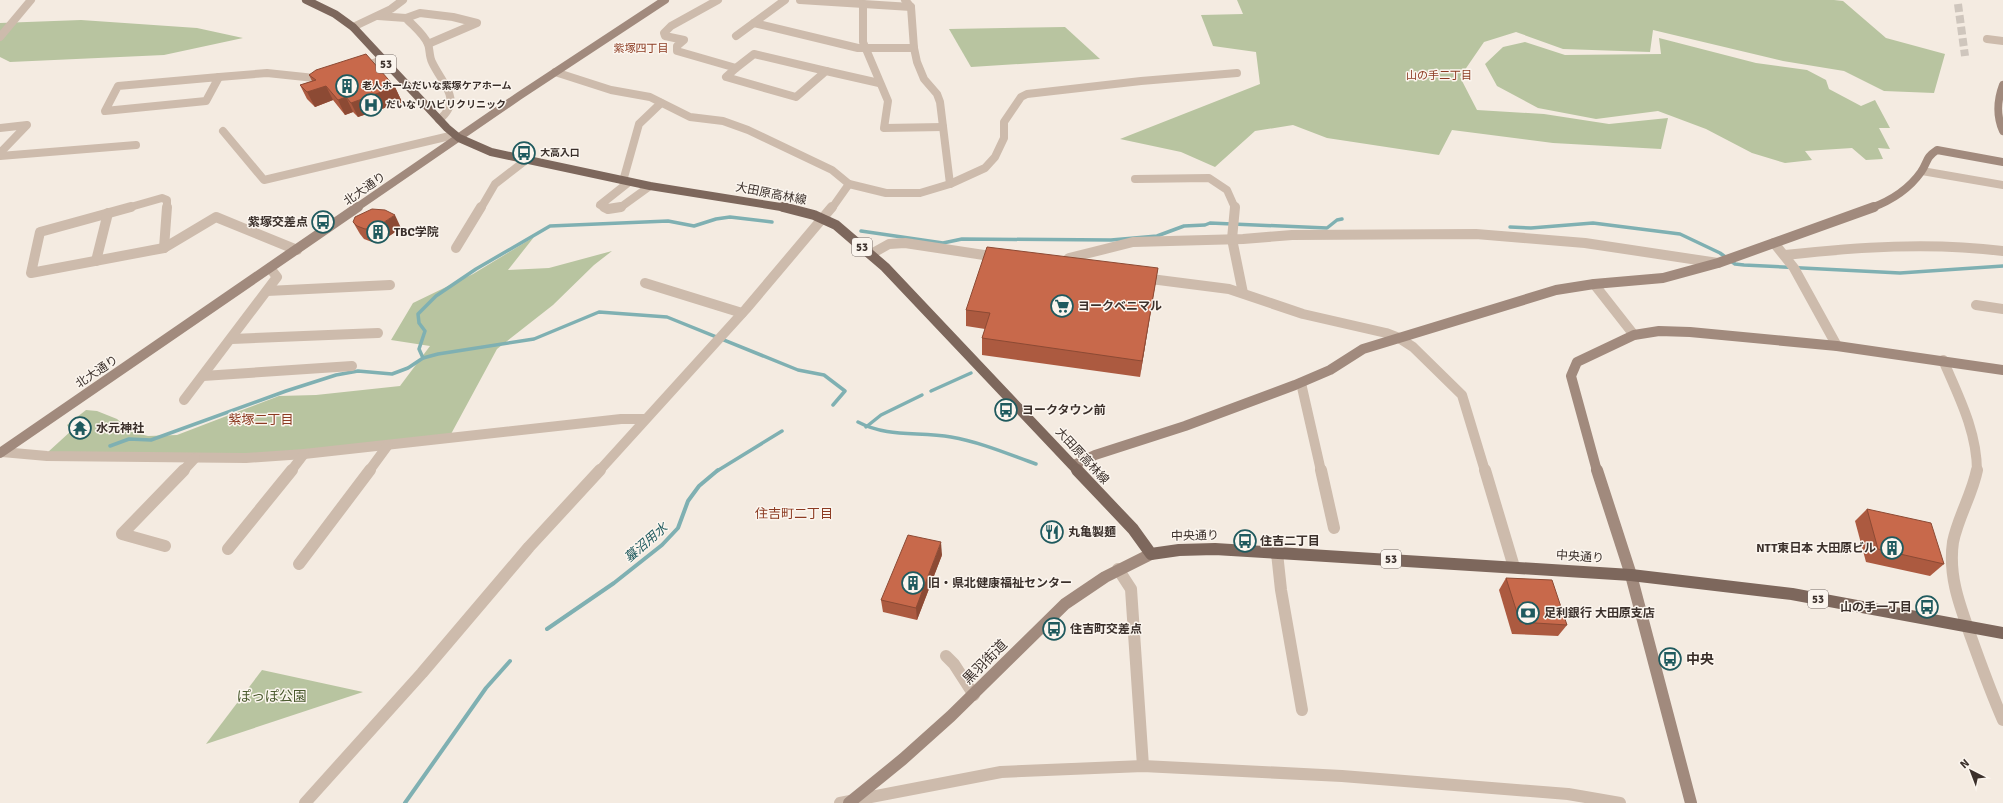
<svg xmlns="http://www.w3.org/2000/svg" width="2003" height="803" font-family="Signika,'Noto Sans JP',sans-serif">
  <rect width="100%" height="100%" fill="#f4ebe1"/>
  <g fill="#b8c4a0">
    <polygon points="1237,0 1834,0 1843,1 1886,38 1945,54 1934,93 1884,91 1844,71 1783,61 1653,30 1650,52 1563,49 1516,32 1484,42 1460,77 1477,110 1544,114 1609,124 1668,118 1661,149 1553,143 1452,130 1439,155 1327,138 1293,125 1255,131 1215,167 1181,152 1120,139 1260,84 1256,52 1213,46 1201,15 1243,14"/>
    <polygon points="81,20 197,28 243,38 164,55 10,62 0,57 0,23"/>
    <polygon points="1065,27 1100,59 971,67 949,29"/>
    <polygon points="1659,38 1756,63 1807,70 1826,80 1829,89 1861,106 1875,100 1890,128 1879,128 1890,149 1878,148 1883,159 1866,160 1852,148 1805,151 1812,160 1785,163 1752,153 1706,129 1658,111 1596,119 1538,108 1497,86 1485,64 1503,47 1525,42 1565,55 1661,54"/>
    <polygon points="534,237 508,270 549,268 612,251 594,265 553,305 497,349 451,434 305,451 246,455 48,452 71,431 67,425 86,410 97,411 117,419 132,432 148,436 177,435 279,396 316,395 400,386 430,346 391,340 413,303 473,274"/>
    <polygon points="262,670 363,692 206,744"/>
  </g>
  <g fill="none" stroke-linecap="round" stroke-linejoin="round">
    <g stroke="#7fb0b2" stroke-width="3.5">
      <polyline points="1510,227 1531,228 1593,223 1680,234 1720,253 1735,264 1744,265 1900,273 2003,266"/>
      <polyline points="861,231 943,243 962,239 1111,240 1157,236 1184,226 1205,225 1210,223 1327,228 1337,220 1342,219"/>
      <polyline points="423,358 419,349 425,331 419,323 418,314 436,296 476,269 550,226 668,221 694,226 716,219 730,217 772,222"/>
      <polyline points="931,391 971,373"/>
      <path d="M858,422c30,16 61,9 93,15 29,5 57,17 85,27"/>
      <polyline points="866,427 881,415 922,395"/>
      <polyline points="110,446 129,439 151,440 286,391 336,375 358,371 392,374 408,368 423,358 438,354 534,339 599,312 667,317 798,370 824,375 845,391 833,405"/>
      <polyline points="717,471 782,431"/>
    </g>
    <g stroke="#7fb0b2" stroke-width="4">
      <polyline points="547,629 614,583 662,545 678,528 688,501 699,486 718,470"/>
      <polyline points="405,803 486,688 510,661"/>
    </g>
    <polyline stroke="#cfc6bd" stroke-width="8" stroke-dasharray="8 3.5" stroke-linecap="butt" points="1958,4 1965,56"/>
    <g stroke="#cdbbac" stroke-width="8">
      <polyline points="718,0 671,26 664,33 665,36 684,40 677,46 677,51 736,68 726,77 796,97 826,71 879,83"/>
      <polyline points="800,0 911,7"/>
      <polyline points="905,0 911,7 914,48 917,62 924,79 937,94 940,102 950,184"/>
      <polyline points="863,4 863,42 888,101 884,128 943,127"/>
      <path d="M378,16l28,2c7,8 17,15 22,26 2,5 1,12 4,18 10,22 32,37 7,58"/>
      <polyline points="406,18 420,13 453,17 477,23 428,44"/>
      <polyline points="754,23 858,48 914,48"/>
      <polyline points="353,27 391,9 403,0"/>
      <polyline points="736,36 785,0"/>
      <polyline points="0,37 31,0"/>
      <polyline points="1987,39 2003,41"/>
      <polyline points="362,67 382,60"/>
      <polyline points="736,68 754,54 826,71"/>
      <polyline points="555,72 611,90 650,97 690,117 723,121 748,130 832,170 849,184"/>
      <polygon points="219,77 206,101 105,111 118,86"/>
      <polyline points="219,77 267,73 324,79"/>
      <polyline points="0,128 27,125 0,153"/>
      <polyline points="223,131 264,180 454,135"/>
      <polyline points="0,156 136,145"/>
      <polyline points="1922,171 2003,185"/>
      <polyline points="1135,179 1209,178 1227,190 1235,208"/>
      <polyline points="623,181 639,124 661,103"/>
      <polyline points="127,208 162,198 167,200 167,208"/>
      <polyline points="481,208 495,184 526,160"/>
      <polyline points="606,208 600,205 629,182"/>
      <polyline points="616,208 621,207 650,186"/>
      <polyline points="832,208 849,184 886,193 920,193 950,184 985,168 995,157 1004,138 1004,122 1021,97 1027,94 1141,81 1237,73"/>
    </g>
    <g stroke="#cdbbac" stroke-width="10">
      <polyline points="131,207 40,232 31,273 164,248"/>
      <polyline points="604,207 608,209 621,207"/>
      <polyline points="1235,207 1232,239 1243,293"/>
      <polyline points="1774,243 1794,268 1837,346"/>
      <polyline points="164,248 167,207"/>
      <polyline points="164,248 216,217 297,250"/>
      <polyline points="456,248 481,207"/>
      <polyline points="871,254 889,244 905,243 997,257"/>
      <path d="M1785,255c73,-8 145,-13 218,-4"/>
      <polyline points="96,261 108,213"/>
      <polyline points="1061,265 1069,258 1133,242 1243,239 1292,235 1476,234 1585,243 1718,263"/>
      <polyline points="1143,278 1229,289 1303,314 1386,333 1399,338 1413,347 1462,395 1485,471"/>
      <polyline points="645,283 742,313"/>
      <polyline points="1594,284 1634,335"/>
      <polyline points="267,291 390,285"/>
      <polyline points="1976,305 2003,309"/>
      <polyline points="232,339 378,333"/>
      <path d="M1943,360c15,35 34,71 34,111"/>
      <polyline points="203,376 352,366"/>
      <polyline points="1301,383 1321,471"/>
      <polyline points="184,400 277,277 270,268"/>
      <polyline points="2,452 47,456 246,458 304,454 621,419 645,419"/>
      <polyline points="183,471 195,458"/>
      <polyline points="291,471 304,454"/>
      <polyline points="369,471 388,445"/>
      <polyline points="599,471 746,309 832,207"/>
    </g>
    <g stroke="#cdbbac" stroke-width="12">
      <polyline points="1321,470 1334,528"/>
      <polyline points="1485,470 1514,567"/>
      <path d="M1977,470c-5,25 -19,47 -24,72 -5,34 7,64 18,95 10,28 20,56 32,83"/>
      <polyline points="165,546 122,534 184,470"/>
      <polyline points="228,549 292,470"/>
      <polyline points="1277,553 1281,590 1302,710"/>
      <polyline points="299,564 370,470"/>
      <polyline points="1118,569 1131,589 1143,766"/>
      <polyline points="946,656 954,664 974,695"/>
      <polyline points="305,803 422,673 529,547 600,470"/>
      <polyline points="840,803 1001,772 1143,766 1342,776 1568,794 1620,803"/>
    </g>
    <g stroke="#a18a7d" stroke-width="8">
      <path d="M2003,85c-6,16 -7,30 0,46"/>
      <polyline points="356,208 519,96 665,0"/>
      <path d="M1871,208c19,-7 38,-19 50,-36 7,-10 4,-14 16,-22l66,12"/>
    </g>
    <g stroke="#a18a7d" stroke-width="10">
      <polyline points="0,453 358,207"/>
      <polyline points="1074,465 1095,455 1185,426 1295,385 1330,370 1363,349 1556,290 1594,284 1663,278 1718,263 1874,207"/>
      <polyline points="1597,471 1571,376 1577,362 1634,335 1659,331 1690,332 1837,346 2003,370"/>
    </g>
    <g stroke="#a18a7d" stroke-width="12">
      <polyline points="1597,470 1631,575 1691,803"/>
      <polyline points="849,803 903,759 951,716 1065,604 1105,577 1151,554"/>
    </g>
    <polyline stroke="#7d675c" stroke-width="8" points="306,0 335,14 353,27 447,128 459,138 491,152 650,186 787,208"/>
    <polyline stroke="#7d675c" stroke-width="10" points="783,207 814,215 836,225 885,267 1078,471"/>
    <polyline stroke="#7d675c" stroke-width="12" points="1077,470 1133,529 1151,554 1179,550 1215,549 1631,575 1792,594 2003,633"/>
  </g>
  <g fill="#ac5a40">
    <polygon points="309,75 395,87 402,102 358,117 353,112 345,115 333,100 315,107 307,99 300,85 312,81"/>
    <polygon points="353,222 401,228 382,241 372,242 364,239 360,234"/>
    <polygon points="1158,268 1140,377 982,355 982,338 985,329 966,326 966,310"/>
    <polygon points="1867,509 1944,564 1930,576 1866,562 1855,521"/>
    <polygon points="942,555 917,620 883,612 881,600"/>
    <polygon points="1506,578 1567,625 1558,636 1512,634 1499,590"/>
  </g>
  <g fill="#8c4a34">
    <polygon points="326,86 333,100 315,107 307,92"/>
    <polygon points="395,87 402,102 358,117 351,103"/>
    <polygon points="346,97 353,112 345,115 338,100"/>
    <polygon points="395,215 401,228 382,241 375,228"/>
    <polygon points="1158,268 1155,285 1140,377 1142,361"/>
    <polygon points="941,542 942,555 917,620 916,608"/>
  </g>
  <g fill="#c8694b" stroke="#8c4a34">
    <polygon points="366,54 395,87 351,103 346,97 338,100 326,86 307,92 300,85 316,80 309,75 316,70"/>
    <polygon points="372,209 385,210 395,215 375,228 365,229 357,226 353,222 355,217"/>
    <polygon points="987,247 1158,268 1142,361 982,338 990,313 966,310"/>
    <polygon points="1867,509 1931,523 1944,564 1878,549"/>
    <polygon points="908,535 941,542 916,608 881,600"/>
    <polygon points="1506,578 1552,580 1567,625 1520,622"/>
  </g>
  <defs>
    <g id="building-ring" transform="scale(1.15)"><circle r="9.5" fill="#fbf5ee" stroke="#1f5a5e" stroke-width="1.5"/><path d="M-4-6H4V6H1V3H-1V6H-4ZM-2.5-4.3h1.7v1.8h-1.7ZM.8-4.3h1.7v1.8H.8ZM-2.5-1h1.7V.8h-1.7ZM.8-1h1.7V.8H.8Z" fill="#1f5a5e"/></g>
    <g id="hospital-ring" transform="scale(1.15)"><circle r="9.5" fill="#fbf5ee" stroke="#1f5a5e" stroke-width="1.5"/><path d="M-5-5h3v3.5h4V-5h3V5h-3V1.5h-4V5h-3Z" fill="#1f5a5e"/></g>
    <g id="bus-ring" transform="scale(1.15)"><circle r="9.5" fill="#fbf5ee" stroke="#1f5a5e" stroke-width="1.5"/><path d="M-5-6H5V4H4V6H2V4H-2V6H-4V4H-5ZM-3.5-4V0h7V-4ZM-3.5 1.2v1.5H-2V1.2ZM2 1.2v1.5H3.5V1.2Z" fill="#1f5a5e"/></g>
    <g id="supermarket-ring" transform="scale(1.15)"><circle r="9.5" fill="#fbf5ee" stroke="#1f5a5e" stroke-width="1.5"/><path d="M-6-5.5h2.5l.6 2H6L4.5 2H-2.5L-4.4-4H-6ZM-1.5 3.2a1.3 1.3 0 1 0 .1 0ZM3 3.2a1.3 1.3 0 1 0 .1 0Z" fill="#1f5a5e"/></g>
    <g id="temple-ring" transform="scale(1.15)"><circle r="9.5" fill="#fbf5ee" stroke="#1f5a5e" stroke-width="1.5"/><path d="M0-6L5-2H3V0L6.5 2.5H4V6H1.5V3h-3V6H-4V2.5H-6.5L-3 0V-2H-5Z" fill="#1f5a5e"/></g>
    <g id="restaurant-ring" transform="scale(1.15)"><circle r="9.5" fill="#fbf5ee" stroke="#1f5a5e" stroke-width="1.5"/><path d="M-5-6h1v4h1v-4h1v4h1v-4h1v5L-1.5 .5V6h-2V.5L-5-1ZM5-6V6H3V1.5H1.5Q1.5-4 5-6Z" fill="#1f5a5e"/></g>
    <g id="bank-ring" transform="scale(1.15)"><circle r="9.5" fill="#fbf5ee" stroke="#1f5a5e" stroke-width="1.5"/><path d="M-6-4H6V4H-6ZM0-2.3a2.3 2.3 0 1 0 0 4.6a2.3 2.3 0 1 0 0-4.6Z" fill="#1f5a5e"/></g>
  </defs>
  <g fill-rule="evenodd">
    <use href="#building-ring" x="347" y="86"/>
    <use href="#hospital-ring" x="371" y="105"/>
    <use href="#bus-ring" x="524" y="153"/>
    <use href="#bus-ring" x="323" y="222"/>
    <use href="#building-ring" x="378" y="232"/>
    <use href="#supermarket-ring" x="1062" y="306"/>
    <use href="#bus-ring" x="1006" y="410"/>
    <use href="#temple-ring" x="80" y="428"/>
    <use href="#restaurant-ring" x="1052" y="532"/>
    <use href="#bus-ring" x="1245" y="541"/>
    <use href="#building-ring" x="1892" y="548"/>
    <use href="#building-ring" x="913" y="583"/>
    <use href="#bus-ring" x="1927" y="607"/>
    <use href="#bank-ring" x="1528" y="613"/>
    <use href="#bus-ring" x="1054" y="629"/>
    <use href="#bus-ring" x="1670" y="659"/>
  </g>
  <g text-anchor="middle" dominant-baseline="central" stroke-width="3" stroke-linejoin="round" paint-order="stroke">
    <g font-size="10" font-weight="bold" fill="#3b302b" stroke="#fbf5ee" text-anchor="start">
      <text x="362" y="86">老人ホームだいな紫塚ケアホーム</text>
      <text x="386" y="105">だいなリハビリクリニック</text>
      <text x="540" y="153">大高入口</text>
    </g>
    <g font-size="11" fill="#8c3b22" stroke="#fbf5ee">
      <text x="641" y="48">紫塚四丁目</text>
      <text x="1439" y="75">山の手二丁目</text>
    </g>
    <g fill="#fbf5ee" stroke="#756b66" stroke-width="1">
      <rect x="376" y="55" width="20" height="18" rx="3"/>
      <rect x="852" y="238" width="20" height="18" rx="3"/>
      <rect x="1381" y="550" width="20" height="18" rx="3"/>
      <rect x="1808" y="590" width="20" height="18" rx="3"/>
    </g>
    <g font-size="11" font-weight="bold" fill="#3b302b">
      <text x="386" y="64">53</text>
      <text x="862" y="247">53</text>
      <text x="1391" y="559">53</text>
      <text x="1818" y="599">53</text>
    </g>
    <g font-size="12" fill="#3b302b" stroke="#fbf5ee">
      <text transform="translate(365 189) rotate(-35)">北大通り</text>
      <text transform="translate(771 194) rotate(11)">大田原高林線</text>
      <text transform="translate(97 372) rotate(-34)">北大通り</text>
      <text transform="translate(1082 456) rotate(47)">大田原高林線</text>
      <text transform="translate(1195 536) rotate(-1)">中央通り</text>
      <text transform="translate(1580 557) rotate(4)">中央通り</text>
    </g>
    <g font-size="12" font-weight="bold" fill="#3b302b" stroke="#fbf5ee" text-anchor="start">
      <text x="308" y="222" text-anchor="end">紫塚交差点</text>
      <text x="394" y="232">TBC学院</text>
      <text x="1078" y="306">ヨークベニマル</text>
      <text x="1022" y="410">ヨークタウン前</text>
      <text x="96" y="428">水元神社</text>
      <text x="1068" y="532">丸亀製麺</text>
      <text x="1260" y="541">住吉二丁目</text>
      <text x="1876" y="548" text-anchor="end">NTT東日本 大田原ビル</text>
      <text x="928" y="583">旧・県北健康福祉センター</text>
      <text x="1912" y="607" text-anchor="end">山の手一丁目</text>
      <text x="1544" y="613">足利銀行 大田原支店</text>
      <text x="1070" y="629">住吉町交差点</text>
    </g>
    <g font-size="13" fill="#8c3b22" stroke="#fbf5ee">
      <text x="261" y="420">紫塚二丁目</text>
      <text x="794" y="514">住吉町二丁目</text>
    </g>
    <g font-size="13" font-style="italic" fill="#1f5a5e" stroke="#fbf5ee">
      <text transform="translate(646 543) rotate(-41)">蟇沼用水</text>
    </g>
    <g font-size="14" font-weight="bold" fill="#3b302b" stroke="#fbf5ee" text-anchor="start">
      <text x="1686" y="659">中央</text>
    </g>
    <g font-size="14" fill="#3b302b" stroke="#fbf5ee">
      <text transform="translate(985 662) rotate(-45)">黒羽街道</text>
    </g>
    <g font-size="14" fill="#4a5a2e" stroke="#fbf5ee">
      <text x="272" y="696">ぽっぽ公園</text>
    </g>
  </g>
  <g transform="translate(1971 771) rotate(318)" stroke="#fbf5ee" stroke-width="3" paint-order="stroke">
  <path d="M0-3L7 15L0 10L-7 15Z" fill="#3b302b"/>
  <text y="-6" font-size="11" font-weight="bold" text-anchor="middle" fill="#3b302b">N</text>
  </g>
</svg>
